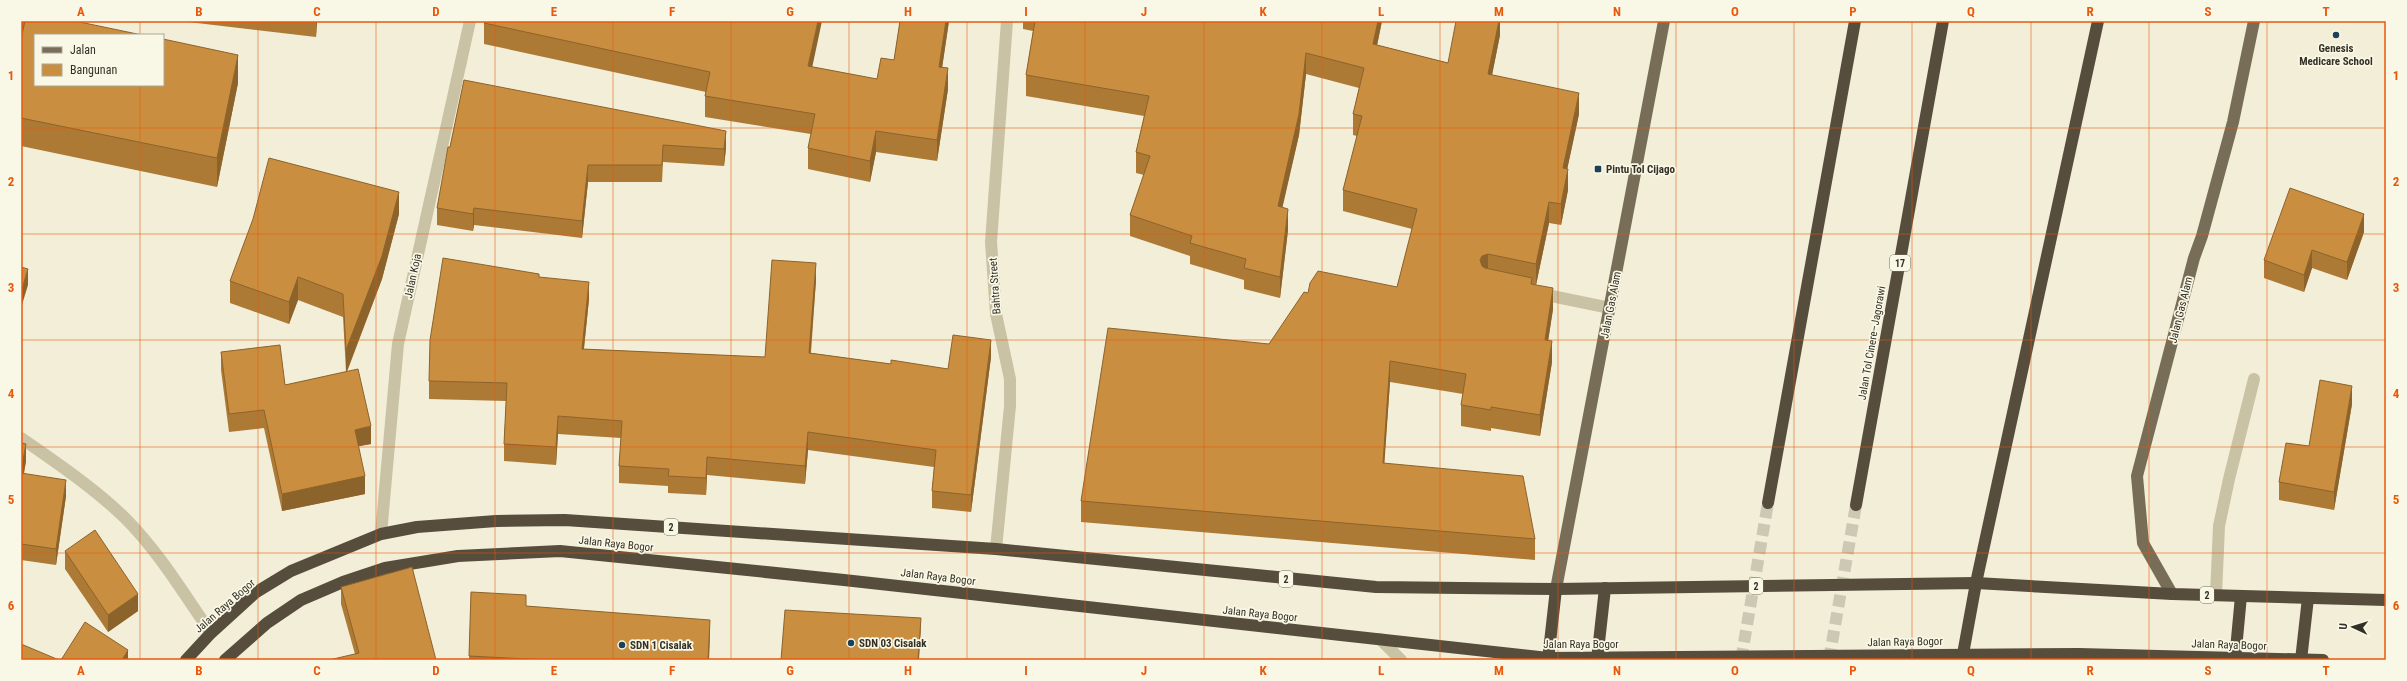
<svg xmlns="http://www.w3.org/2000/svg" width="2407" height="681" font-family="'Roboto Condensed',sans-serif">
  <rect width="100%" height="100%" fill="#f2eed8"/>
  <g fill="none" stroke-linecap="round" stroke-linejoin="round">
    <g stroke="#ccc8b4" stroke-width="12" stroke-dasharray="12 6" stroke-linecap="butt">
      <polyline points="1741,660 1768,503"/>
      <polyline points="1829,660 1856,505"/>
    </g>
    <g stroke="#cac2a4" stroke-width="12">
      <polyline points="1537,293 1610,308"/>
      <path d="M21,438c36,25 73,50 104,80 34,34 59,76 86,115"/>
      <polyline points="381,534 398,344 470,21"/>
      <polyline points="996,549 1010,406 1010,379 996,314 991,242 1007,21"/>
      <polyline points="2216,595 2219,526 2229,479 2254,379"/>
      <polyline points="1380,639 1401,660"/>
    </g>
    <g stroke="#786d57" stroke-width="12">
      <polyline points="1556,589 1664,21"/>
      <polyline points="2172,594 2143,543 2137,476 2194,258 2202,236 2233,122 2254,21"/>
    </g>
    <g stroke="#564d3d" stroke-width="12">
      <polyline points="1768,503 1855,21"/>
      <polyline points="1856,505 1943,21"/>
      <polyline points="1963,654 1976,583 2098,21"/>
      <polyline points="186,660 211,633 255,593 291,571 381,534 417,527 496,521 565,520 996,549 1376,587 1556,589 1976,583 2172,594 2386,600"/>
      <polyline points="225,660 267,623 301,600 343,582 385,568 458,556 560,551 844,580 1548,658 2079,654 2323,660"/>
      <polyline points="1548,660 1556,589"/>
      <polyline points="1597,660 1605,588"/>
      <polyline points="2235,660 2241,596"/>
      <polyline points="2301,660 2308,598"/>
    </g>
  </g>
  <g fill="#ad7a36">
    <polygon points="21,21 75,21 238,83 217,187 21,146 21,39 22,36 21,36"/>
    <polygon points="180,21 317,21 316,37"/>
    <polygon points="900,21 949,21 942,68 948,89 937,161 876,152 870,182 808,169 808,148 811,134 705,117 705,96 706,92 484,44 484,23 812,67 877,79 894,60"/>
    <polygon points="1023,21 1382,21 1377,45 1448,63 1500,21 1500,35 1492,75 1579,114 1567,169 1568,190 1561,225 1549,223 1536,285 1532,284 1553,309 1548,341 1552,362 1540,436 1491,428 1491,431 1461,426 1461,405 1463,394 1390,382 1384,463 1535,539 1535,560 1081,522 1081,501 1269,344 1308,293 1397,287 1412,229 1343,211 1343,190 1357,136 1353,135 1353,114 1359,88 1306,74 1299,135 1282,207 1288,230 1280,298 1244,289 1244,280 1190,264 1190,256 1130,236 1130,215 1144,175 1136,173 1136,152 1144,116 1026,96 1026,75 1033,31 1023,29"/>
    <polygon points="464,80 726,148 724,166 663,162 662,182 588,182 582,238 474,225 473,231 437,225 437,208"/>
    <polygon points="399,214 382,279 347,372 371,444 358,446 365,494 282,511 264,428 229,432 221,370 221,352 285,385 346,372 343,317 298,300 289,324 230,303 230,281"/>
    <polygon points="2364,232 2347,280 2312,268 2304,292 2264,278 2264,260"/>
    <polygon points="539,277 589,299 584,349 765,357 816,280 811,353 891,364 948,369 991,357 971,512 932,508 932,491 934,467 808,450 805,484 707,475 706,495 668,493 668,486 619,483 619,466 621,438 558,434 556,465 504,461 504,444 506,401 429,399 429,381"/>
    <polygon points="2352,404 2334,510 2279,500 2279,482 2309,446"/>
    <polygon points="21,443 26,461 24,474 66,496 56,565 21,560"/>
    <polygon points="65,551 138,611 108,632 65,569"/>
    <polygon points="341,587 436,660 355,654 341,604"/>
    <polygon points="471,592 526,606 710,631 709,660 469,660"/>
  </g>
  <g fill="#8d632c">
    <polygon points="316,21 317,21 316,37"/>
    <polygon points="818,21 822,21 808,87 808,66"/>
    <polygon points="946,21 949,21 939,88 939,67"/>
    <polygon points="1378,21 1382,21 1373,65 1373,44"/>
    <polygon points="1499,21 1500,21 1500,35 1488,95 1488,74"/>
    <polygon points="1306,53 1306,74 1299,135 1278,227 1278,206"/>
    <polygon points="238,55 238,83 217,187 217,158"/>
    <polygon points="948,68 948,89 937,161 937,140"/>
    <polygon points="1579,93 1579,114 1563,189 1563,168"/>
    <polygon points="726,131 726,148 724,166 724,149"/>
    <polygon points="876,131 876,152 870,182 870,161"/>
    <polygon points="588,165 588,182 582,238 582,221"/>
    <polygon points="1568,169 1568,190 1561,225 1561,204"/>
    <polygon points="399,192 399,214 382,279 346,373 346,350"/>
    <polygon points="1549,202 1549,223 1536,285 1536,264"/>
    <polygon points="474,208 474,225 473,231 473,214"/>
    <polygon points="1288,209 1288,230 1280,298 1280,277"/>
    <polygon points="2364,214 2364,232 2347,280 2347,262"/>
    <polygon points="2312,250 2312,268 2304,292 2304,275"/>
    <polygon points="1488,254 1488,275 1482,277 1480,260 1482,256"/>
    <polygon points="816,263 816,280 809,370 809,353"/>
    <polygon points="28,269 28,285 21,308 21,292"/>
    <polygon points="298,277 298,300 289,324 289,302"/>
    <polygon points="589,282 589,299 582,366 582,349"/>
    <polygon points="1553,288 1553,309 1545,361 1545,340"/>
    <polygon points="991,340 991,357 971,512 971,495"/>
    <polygon points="1552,341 1552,362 1540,436 1540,415"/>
    <polygon points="1390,361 1390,382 1383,484 1383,463"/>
    <polygon points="2352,386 2352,404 2334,510 2334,492"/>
    <polygon points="558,416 558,434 556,465 556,447"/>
    <polygon points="371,426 371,444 355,447 355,430"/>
    <polygon points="808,432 808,450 805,484 805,466"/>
    <polygon points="26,444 26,461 21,487 21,470"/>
    <polygon points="707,457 707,475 706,495 706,478"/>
    <polygon points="365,476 365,494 282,511 282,494"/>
    <polygon points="66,480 66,496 56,565 56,549"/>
    <polygon points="138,594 138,611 108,632 108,615"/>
    <polygon points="921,618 921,627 919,660 918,660"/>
    <polygon points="710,620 709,660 708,660"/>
    <polygon points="128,650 128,660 122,660"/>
  </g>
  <g fill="#c98e3f" stroke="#8d632c">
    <polygon points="25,21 75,21 142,35 35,35 35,85 163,85 163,39 238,55 217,158 21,118 21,39"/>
    <polygon points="484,21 818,21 808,66 877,79 881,58 894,60 900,21 946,21 939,67 948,68 937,140 876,131 870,161 808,148 815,114 705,96 710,72 484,23"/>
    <polygon points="1035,21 1378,21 1373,44 1448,63 1456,21 1499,21 1488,74 1579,93 1563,168 1568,169 1561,204 1549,202 1536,264 1488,254 1482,256 1480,260 1482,266 1485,268 1532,278 1531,284 1553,288 1545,340 1552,341 1540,415 1491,407 1491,410 1461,405 1466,374 1390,361 1383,463 1523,476 1535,539 1081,501 1108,328 1269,344 1304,292 1308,293 1310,283 1318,271 1397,287 1417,209 1343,190 1362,116 1353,114 1364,68 1306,53 1299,114 1278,206 1288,209 1280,277 1244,268 1246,259 1190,243 1192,236 1130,215 1150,156 1136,152 1149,96 1026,75"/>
    <polygon points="464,80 726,131 724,149 663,145 662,165 588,165 582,221 474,208 473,214 437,208 448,147 450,147"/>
    <polygon points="269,158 399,192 382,256 346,350 343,294 298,277 289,302 230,281 253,219"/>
    <polygon points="2290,188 2364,214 2347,262 2312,250 2304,275 2264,260"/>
    <polygon points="443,258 539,274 539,277 589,282 582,349 765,357 772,260 816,263 809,353 891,364 891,360 948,369 953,335 991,340 971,495 932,491 936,450 808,432 805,466 707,457 706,478 668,476 669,469 619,466 622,421 558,416 556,447 504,444 507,383 429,381 430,340"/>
    <polygon points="21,267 28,269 21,292"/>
    <polygon points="280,345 285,385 358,369 371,426 355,430 365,476 282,494 264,410 229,414 221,352"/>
    <polygon points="2320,380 2352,386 2334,492 2279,482 2286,443 2309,446"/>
    <polygon points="21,443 26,444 21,470"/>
    <polygon points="21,473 66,480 56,549 21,544"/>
    <polygon points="95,530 138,594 108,615 65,551"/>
    <polygon points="412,567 436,660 329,660 359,653 341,587"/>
    <polygon points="471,592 526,595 526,606 710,620 708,660 546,660 469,656"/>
    <polygon points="785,610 921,618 918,660 781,660"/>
    <polygon points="85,622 128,650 122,660 61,660"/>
    <polygon points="21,644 59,660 21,660"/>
  </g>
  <path fill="none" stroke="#e8590c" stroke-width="1" stroke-opacity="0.55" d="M140,21v14M258,21v639M376,21v639M495,21v639M613,21v639M731,21v639M849,21v639M967,21v639M1085,21v639M1204,21v639M1322,21v639M1440,21v639M1558,21v639M1676,21v639M1794,21v639M1912,21v639M2031,21v639M2149,21v639M2267,21v639M140,85v575M21,128h2365M21,234h2365M21,340h2365M21,447h2365M21,553h2365"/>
  <g fill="#1b4057" stroke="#f9f7e5" stroke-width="1.5">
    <circle cx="2336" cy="35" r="4"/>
    <rect x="1594" y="165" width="8" height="8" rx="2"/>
    <circle cx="851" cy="643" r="4"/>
    <circle cx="622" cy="645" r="4"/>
  </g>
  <g text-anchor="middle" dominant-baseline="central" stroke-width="3.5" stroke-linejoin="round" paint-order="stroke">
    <g fill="#f9f7e5" stroke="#706c5f" stroke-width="1">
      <rect x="1890" y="255" width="20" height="16" rx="3"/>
      <rect x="664" y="519" width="14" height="16" rx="3"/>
      <rect x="1279" y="571" width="14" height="16" rx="3"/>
      <rect x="1749" y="578" width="14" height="16" rx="3"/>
      <rect x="2200" y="587" width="14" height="16" rx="3"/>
    </g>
    <g font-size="10" font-weight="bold" fill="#353026">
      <text x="1900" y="263">17</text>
      <text x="671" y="527">2</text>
      <text x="1286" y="579">2</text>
      <text x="1756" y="586">2</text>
      <text x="2207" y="595">2</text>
    </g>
    <g font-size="11" font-weight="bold" fill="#353026" stroke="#f9f7e5" text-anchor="start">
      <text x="2336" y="48" text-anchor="middle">Genesis<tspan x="2336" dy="13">Medicare School</tspan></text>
      <text x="1606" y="169">Pintu Tol Cijago</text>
      <text x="859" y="643">SDN 03 Cisalak</text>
      <text x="630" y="645">SDN 1 Cisalak</text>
    </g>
    <g font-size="11" fill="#353026" stroke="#f9f7e5">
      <text transform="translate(413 276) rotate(-78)">Jalan Koja</text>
      <text transform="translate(995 286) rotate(-94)">Bahtra Street</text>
      <text transform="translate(1611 305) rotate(-79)">Jalan Gas Alam</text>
      <text transform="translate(2181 310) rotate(-76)">Jalan Gas Alam</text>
      <text transform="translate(1872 343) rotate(-80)">Jalan Tol Cinere–Jagorawi</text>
      <text transform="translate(616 544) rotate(6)">Jalan Raya Bogor</text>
      <text transform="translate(938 577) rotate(7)">Jalan Raya Bogor</text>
      <text transform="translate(225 606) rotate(-41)">Jalan Raya Bogor</text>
      <text transform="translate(1260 614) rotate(6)">Jalan Raya Bogor</text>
      <text transform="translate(1905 642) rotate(-1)">Jalan Raya Bogor</text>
      <text x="1581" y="644">Jalan Raya Bogor</text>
      <text transform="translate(2229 645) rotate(2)">Jalan Raya Bogor</text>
    </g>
  </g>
  <rect width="2407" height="681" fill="none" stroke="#f9f7e5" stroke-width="44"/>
  <rect x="34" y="34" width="130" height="52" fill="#f9f7e5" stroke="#aba799"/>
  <rect x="42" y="47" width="20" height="6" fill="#786d57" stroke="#aba799"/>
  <text x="70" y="54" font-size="12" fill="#353026">Jalan</text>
  <rect x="42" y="64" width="20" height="12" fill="#c98e3f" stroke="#aba799"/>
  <text x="70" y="74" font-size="12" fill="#353026">Bangunan</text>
  <g transform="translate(2353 627) rotate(274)" stroke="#f9f7e5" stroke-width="3" paint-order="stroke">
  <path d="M0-3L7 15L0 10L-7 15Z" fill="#353026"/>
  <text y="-6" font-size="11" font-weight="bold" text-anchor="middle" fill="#353026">U</text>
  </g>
  <rect x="22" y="22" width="2363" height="637" fill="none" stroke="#e8590c" stroke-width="1.5"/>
  <g font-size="13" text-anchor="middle" font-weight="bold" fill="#e8590c">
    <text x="81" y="16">A</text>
    <text x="199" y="16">B</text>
    <text x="317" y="16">C</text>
    <text x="436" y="16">D</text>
    <text x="554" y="16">E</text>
    <text x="672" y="16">F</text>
    <text x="790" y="16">G</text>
    <text x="908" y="16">H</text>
    <text x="1026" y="16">I</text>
    <text x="1144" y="16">J</text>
    <text x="1263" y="16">K</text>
    <text x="1381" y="16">L</text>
    <text x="1499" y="16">M</text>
    <text x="1617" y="16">N</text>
    <text x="1735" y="16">O</text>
    <text x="1853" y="16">P</text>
    <text x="1971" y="16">Q</text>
    <text x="2090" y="16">R</text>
    <text x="2208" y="16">S</text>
    <text x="2326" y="16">T</text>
    <text x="11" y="80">1</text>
    <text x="2396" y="80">1</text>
    <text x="11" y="186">2</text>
    <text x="2396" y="186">2</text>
    <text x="11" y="292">3</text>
    <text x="2396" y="292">3</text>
    <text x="11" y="398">4</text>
    <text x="2396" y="398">4</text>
    <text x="11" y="504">5</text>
    <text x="2396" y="504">5</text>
    <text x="11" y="610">6</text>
    <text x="2396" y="610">6</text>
    <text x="81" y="675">A</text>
    <text x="199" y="675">B</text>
    <text x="317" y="675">C</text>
    <text x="436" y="675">D</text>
    <text x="554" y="675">E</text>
    <text x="672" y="675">F</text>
    <text x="790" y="675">G</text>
    <text x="908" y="675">H</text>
    <text x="1026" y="675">I</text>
    <text x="1144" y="675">J</text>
    <text x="1263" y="675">K</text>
    <text x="1381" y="675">L</text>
    <text x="1499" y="675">M</text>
    <text x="1617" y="675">N</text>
    <text x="1735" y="675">O</text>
    <text x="1853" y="675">P</text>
    <text x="1971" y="675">Q</text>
    <text x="2090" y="675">R</text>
    <text x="2208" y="675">S</text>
    <text x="2326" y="675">T</text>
  </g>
</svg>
